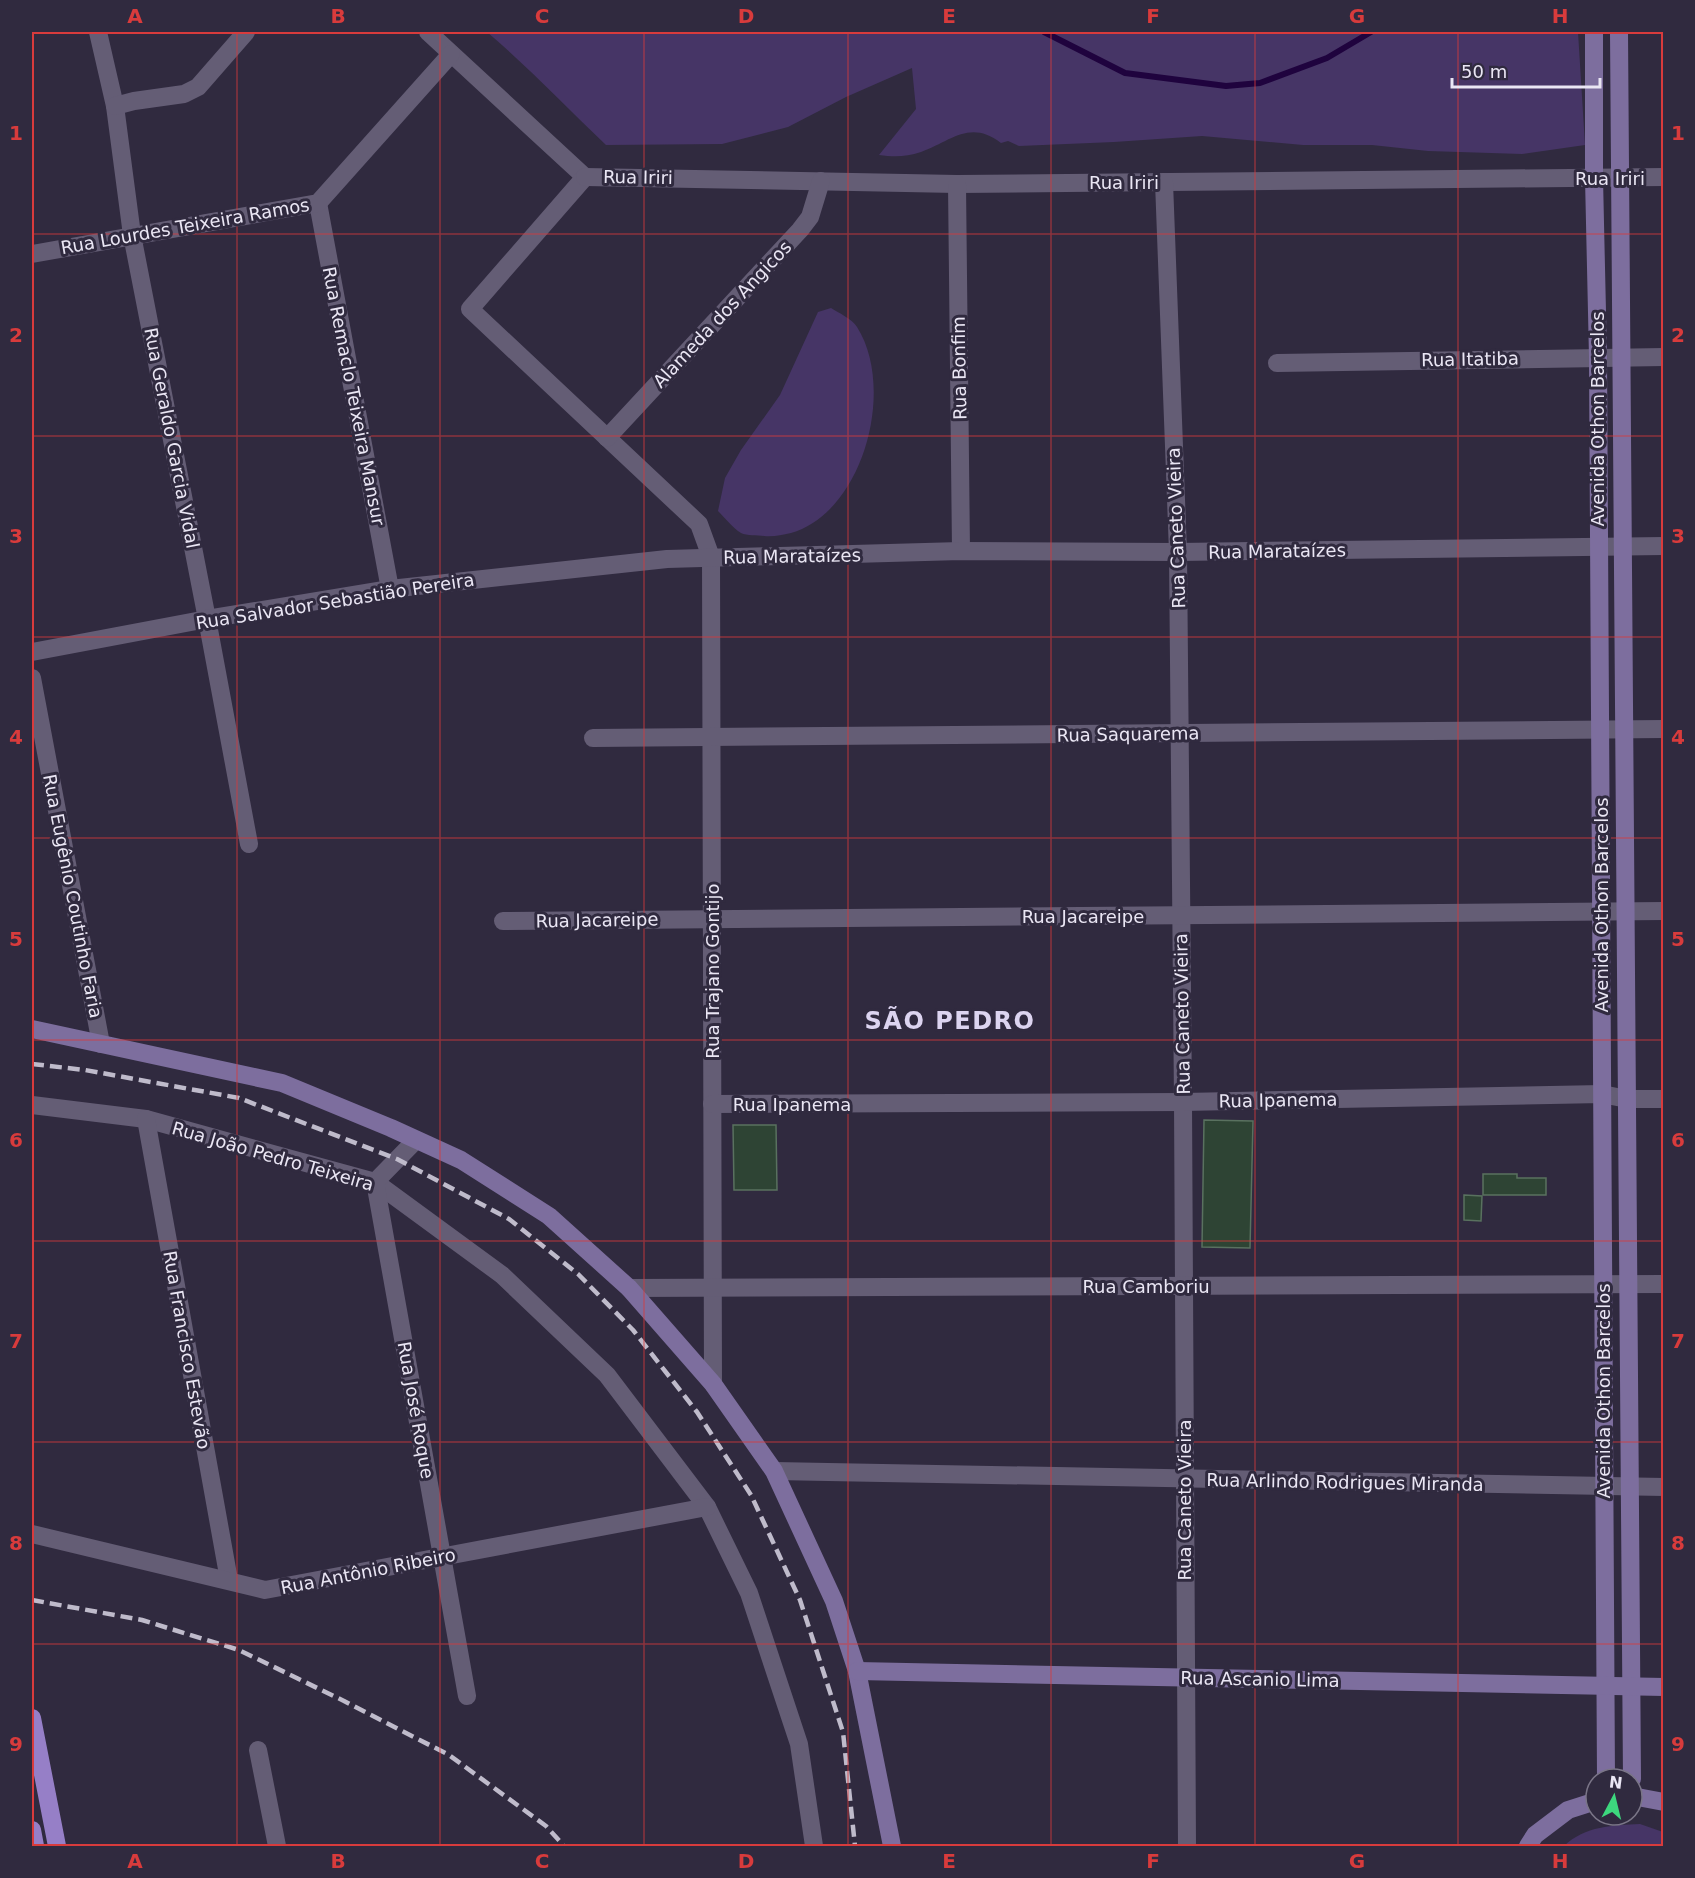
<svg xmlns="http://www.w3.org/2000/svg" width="1695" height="1878" font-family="'DejaVu Sans',sans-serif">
  <rect width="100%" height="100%" fill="#302a3f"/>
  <g fill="#463566">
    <path d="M487,32h1091l7,113 -63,9 -94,-3 -56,-6h-69l-101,-9 -88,6 -95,4 -11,-5 -7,2c-31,-24 -50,-2 -80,9 -15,5 -27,5 -42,3l37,-46 -4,-41 -66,29 -58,30 -66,17 -116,1c-40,-38 -78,-78 -119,-113z"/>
    <path d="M831,308c8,5 21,11 26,19 39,61 7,185 -66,206 -10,2 -17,4 -27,3 -7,-1 -17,0 -23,-3 -8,-5 -16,-15 -23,-22l7,-33 16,-28 39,-55 38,-83z"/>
    <path d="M1640,1824l23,8v14h-99c21,-20 49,-21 76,-22z"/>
  </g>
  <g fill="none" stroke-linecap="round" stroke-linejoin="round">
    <polyline stroke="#1f033e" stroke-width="6" points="1044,32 1125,73 1226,86 1260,83 1327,58 1371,32"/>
  </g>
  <g fill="#2e4434" stroke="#59715f" stroke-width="1.5">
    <polygon points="1204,1120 1253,1121 1250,1248 1202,1247"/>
    <polygon points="733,1125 776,1125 777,1190 734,1190"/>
    <polygon points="1483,1174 1517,1174 1517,1178 1546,1178 1546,1195 1483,1195"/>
    <polygon points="1464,1195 1482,1196 1481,1221 1464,1220"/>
  </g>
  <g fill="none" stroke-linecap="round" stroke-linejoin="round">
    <g stroke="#645d75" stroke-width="18">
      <polyline points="98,32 115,106 132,235 207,619 249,844"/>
      <polyline points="428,32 585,177"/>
      <polyline points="115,106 134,101 184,94 198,87 246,32"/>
      <polyline points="585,177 470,309 699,524 711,557 713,1384"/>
      <polyline points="585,177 957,184 1664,177"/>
      <polyline points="1164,182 1178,552 1183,1102 1187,1846"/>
      <polyline points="957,184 961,551"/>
      <polyline points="318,203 390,589"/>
      <polyline points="32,254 318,203 451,54"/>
      <polyline points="1277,363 1664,357"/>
      <polyline points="607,438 800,230 810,217 821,181"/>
      <polyline points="32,652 207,619 390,589 667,559 961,551 1178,552 1664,546"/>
      <polyline points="32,678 101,1044"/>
      <polyline points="593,738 1664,729"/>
      <polyline points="503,921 1664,911"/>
      <polyline points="712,1104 1183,1102 1602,1094 1627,1099 1664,1099"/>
      <polyline points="32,1105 146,1119 375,1182 502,1275 607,1375 707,1507 749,1593 799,1744 814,1846"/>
      <polyline points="146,1119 229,1580"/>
      <polyline points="416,1140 375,1182 467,1696"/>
      <polyline points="629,1288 1664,1284"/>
      <polyline points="774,1471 1664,1487"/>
      <polyline points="32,1534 265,1590 707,1507"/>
      <polyline points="258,1750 277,1846"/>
    </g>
    <g stroke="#7d6e9e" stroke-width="18">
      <polyline points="1594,32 1594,178 1598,357 1606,1779"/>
      <polyline points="1619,32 1632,1779"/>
      <polyline points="32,1029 282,1083 391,1128 461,1160 549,1216 629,1288 713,1384 774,1471 834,1601 857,1671 892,1846"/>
      <polyline points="857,1671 1664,1687"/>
      <polyline points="1632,1796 1664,1802"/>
      <polyline points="1528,1846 1535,1835 1568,1810 1596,1801"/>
    </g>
    <g stroke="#967fc7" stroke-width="18">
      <polyline points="32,1718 57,1846"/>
      <polyline points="32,1830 35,1846"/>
    </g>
    <g stroke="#bfbbcb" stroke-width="4.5" stroke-dasharray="12 6" stroke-linecap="butt">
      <polyline points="32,1064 85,1070 239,1098 397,1159 509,1219 578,1274 633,1330 697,1412 751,1495 800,1600 843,1732 855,1846"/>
      <polyline points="32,1600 142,1620 239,1650 344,1701 449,1755 546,1826 564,1846"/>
    </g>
  </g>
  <path fill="none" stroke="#d83b3c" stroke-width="1.5" stroke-opacity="0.55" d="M237,32v1814M440,32v1814M644,32v1814M848,32v1814M1051,32v1814M1255,32v1814M1458,32v1814M32,234h1632M32,436h1632M32,637h1632M32,838h1632M32,1040h1632M32,1241h1632M32,1442h1632M32,1644h1632"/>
  <g text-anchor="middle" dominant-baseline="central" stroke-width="6" stroke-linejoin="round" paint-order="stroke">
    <g font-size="18" fill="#eae6f4" stroke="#302a3f">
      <text transform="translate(638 177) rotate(1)">Rua Iriri</text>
      <text x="1610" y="178">Rua Iriri</text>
      <text x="1124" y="182">Rua Iriri</text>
      <text transform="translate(185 226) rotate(-10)">Rua Lourdes Teixeira Ramos</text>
      <text transform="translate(722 314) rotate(-47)">Alameda dos Angicos</text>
      <text transform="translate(1470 359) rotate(-1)">Rua Itatiba</text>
      <text transform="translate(959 368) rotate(-91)">Rua Bonfim</text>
      <text transform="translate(354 396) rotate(79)">Rua Remaclo Teixeira Mansur</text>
      <text transform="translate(1597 419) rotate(-90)">Avenida Othon Barcelos</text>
      <text transform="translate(172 438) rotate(79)">Rua Geraldo Garcia Vidal</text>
      <text transform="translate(1176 528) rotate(-92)">Rua Caneto Vieira</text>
      <text transform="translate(1277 551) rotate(-1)">Rua Marataízes</text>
      <text transform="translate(792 556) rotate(-1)">Rua Marataízes</text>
      <text transform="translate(335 601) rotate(-9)">Rua Salvador Sebastião Pereira</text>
      <text transform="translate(1128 734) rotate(-1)">Rua Saquarema</text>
      <text transform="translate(73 896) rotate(79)">Rua Eugênio Coutinho Faria</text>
      <text transform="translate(1601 905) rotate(-90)">Avenida Othon Barcelos</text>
      <text x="1083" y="916">Rua Jacareipe</text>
      <text transform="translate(597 920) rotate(-1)">Rua Jacareipe</text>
      <text transform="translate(712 971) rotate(-90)">Rua Trajano Gontijo</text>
      <text transform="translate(1182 1014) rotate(-91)">Rua Caneto Vieira</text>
      <text transform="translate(1278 1100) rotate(-1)">Rua Ipanema</text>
      <text x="792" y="1104">Rua Ipanema</text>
      <text transform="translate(273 1156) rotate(16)">Rua João Pedro Teixeira</text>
      <text x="1146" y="1286">Rua Camboriu</text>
      <text transform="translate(187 1350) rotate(80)">Rua Francisco Estevão</text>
      <text transform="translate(1603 1391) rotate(-90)">Avenida Othon Barcelos</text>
      <text transform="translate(416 1410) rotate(80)">Rua José Roque</text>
      <text transform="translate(1345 1482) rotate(1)">Rua Arlindo Rodrigues Miranda</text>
      <text transform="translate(1184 1500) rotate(-90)">Rua Caneto Vieira</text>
      <text transform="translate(368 1571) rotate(-11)">Rua Antônio Ribeiro</text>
      <text transform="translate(1260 1679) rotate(1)">Rua Ascanio Lima</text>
    </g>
    <g font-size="24" font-weight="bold" letter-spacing="1.5" fill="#dcd4f0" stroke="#302a3f">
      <text x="950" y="1021">SÃO PEDRO</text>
    </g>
  </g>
  <rect width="1695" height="1878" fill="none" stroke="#302a3f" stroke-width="66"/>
  <g transform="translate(1614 1797) rotate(7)"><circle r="28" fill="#302a3f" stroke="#7a7587" stroke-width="1.5"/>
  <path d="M0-4.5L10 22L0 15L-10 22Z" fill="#3dd77e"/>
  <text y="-9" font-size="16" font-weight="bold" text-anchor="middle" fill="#eae6f4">N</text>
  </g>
  <path d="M1452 78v9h148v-9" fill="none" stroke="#eae6f4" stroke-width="3"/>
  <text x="1461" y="78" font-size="18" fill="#eae6f4" stroke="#302a3f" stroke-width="4.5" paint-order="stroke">50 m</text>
  <rect x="33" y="33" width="1629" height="1812" fill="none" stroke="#d83b3c" stroke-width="2"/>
  <g font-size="20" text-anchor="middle" font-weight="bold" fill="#d83b3c">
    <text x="135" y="23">A</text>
    <text x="338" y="23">B</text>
    <text x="542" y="23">C</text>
    <text x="746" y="23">D</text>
    <text x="949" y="23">E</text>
    <text x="1153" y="23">F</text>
    <text x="1357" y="23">G</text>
    <text x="1560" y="23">H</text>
    <text x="16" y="140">1</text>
    <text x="1678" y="140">1</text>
    <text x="16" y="342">2</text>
    <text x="1678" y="342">2</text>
    <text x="16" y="543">3</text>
    <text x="1678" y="543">3</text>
    <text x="16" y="744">4</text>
    <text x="1678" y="744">4</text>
    <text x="16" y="946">5</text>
    <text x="1678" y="946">5</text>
    <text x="16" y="1147">6</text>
    <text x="1678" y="1147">6</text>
    <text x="16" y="1348">7</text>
    <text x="1678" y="1348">7</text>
    <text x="16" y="1550">8</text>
    <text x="1678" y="1550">8</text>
    <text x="16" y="1751">9</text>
    <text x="1678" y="1751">9</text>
    <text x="135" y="1868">A</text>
    <text x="338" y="1868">B</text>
    <text x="542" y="1868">C</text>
    <text x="746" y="1868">D</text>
    <text x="949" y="1868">E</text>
    <text x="1153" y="1868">F</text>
    <text x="1357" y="1868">G</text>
    <text x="1560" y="1868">H</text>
  </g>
</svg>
